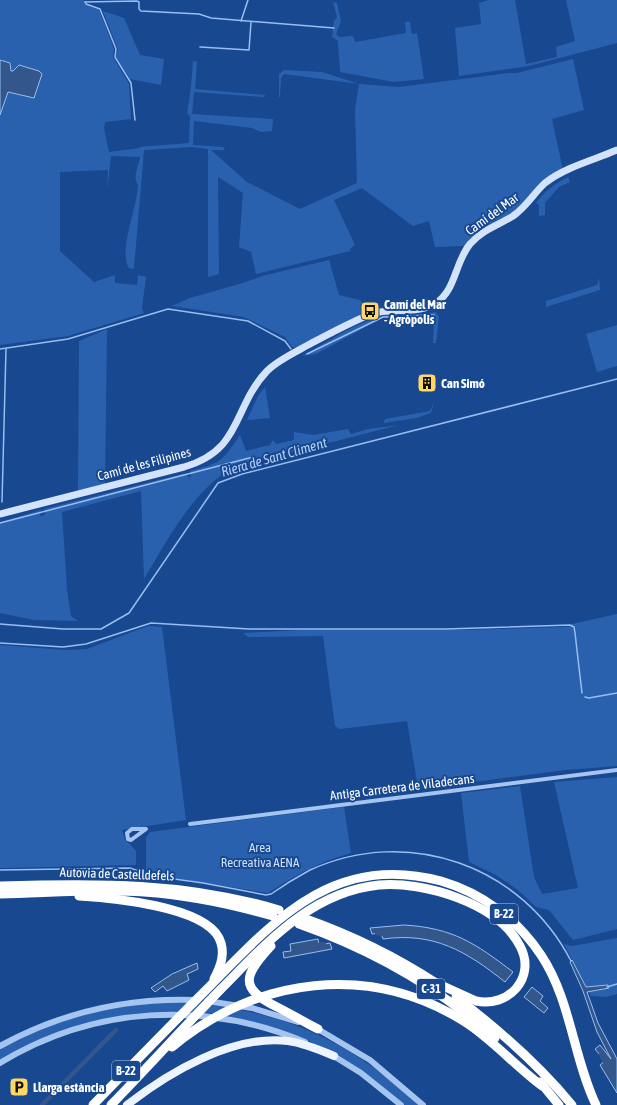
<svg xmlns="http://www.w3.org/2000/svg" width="617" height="1105" font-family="'Asap Condensed',sans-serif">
  <rect width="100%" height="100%" fill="#184890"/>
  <g fill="#2a61af">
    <path d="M0,0h84v4l15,6 15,39 -1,8 16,27 2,35 -26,3 -1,6 5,24 31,-4v-1l49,-4 1,-27 -3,-3 4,-26 2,-26 4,1 -2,27 70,6 -1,2 -70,-5 -2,22 81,5 -1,12 -11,1 -9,-4 -58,-7 -1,24 30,2 2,3h-14l36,32 53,27 57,-26 -2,-74 4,-25 -75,-10 -3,4 -1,19h-1v-23l5,-4 38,2 37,12 40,3 110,-14h8l56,-14 11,51 -32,9 11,51 -55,46 -22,11 -22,19 -29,1 -6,-26 -16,5 -51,-38 -28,12 21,45 -4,3 -1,3 -94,23 -5,-22 -12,-5 4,-54 -25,-16 1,97 -11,3v-128l-16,-2 -48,3 -10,119 -5,-1c-11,-16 8,-60 9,-82 0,-2 -1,-3 -2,-5 -2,-6 3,-18 4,-24l-29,-1 -4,36 1,-21 -2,-1 -46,2v79l34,31 21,-7v8l22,2 1,-10 8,2 -4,31 2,5 -76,23 -68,9v-230l17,-49 -4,5h-2l-1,-8 -10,-4z"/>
    <polygon points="489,0 515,0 526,64 557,57 556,47 575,41 566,0 617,0 617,43 529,66 459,76 455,28 481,24 479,3"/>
    <polygon points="333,2 337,3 341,21 336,34 339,37 353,36 355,42 406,33 405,22 410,22 412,34 417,33 424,79 394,82 340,72 338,41 332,37 334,21 337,17"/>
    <polygon points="103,11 124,18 140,55 164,59 161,85 130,79 116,56 118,50"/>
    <path d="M568,177l2,5 -11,5 -14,16v12l-6,1v-11l-3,-2c9,-12 18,-19 32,-26z"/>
    <polygon points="329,260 339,295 360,300 368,312 297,348 292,347 285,337 244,317 172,306 190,298 243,283 262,276"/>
    <polygon points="599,278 600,290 546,307 546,301 597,285"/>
    <path d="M436,312l3,5 -3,26h-3l1,-24 -8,-2 -44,1 -66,36 -14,2c22,-12 58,-36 81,-40 18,-3 35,0 53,-4z"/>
    <polygon points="617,325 617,366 597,372 586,334"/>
    <polygon points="107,329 105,484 78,491 79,341"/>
    <polygon points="265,387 270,418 247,420 258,396"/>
    <polygon points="435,400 431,413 416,418 384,423 385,419 430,411"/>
    <path d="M399,425l-166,42c-42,26 -64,71 -89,112l-3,-88 -79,21 5,78 4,26 7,5 -44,-1 -34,-7v-91l41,-12 -1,6 5,-1 -1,-6 142,-36 2,4h3l-1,-6c33,-9 31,-9 50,-36l6,16 24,-6 3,-5 3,4 18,-4v-8l19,3 35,-6 3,5 17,-5z"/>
    <polygon points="617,614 617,766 566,770 429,788 418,788 407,721 340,729 335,726 323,636 248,637 243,633 301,630 465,630 568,627 572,624"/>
    <polygon points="148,626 162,627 186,820 122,830 125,839 136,851 136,865 0,868 0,645 65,650 87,649"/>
    <polygon points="617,777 617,929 573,940 549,910 536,907 518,890 496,875 469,862 461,793 520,786 534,877 542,894 578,888 554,782"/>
    <path d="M344,807l7,46c-35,10 -53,21 -83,40l-118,-19 -4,-4v-32l4,-6z"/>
    <polygon points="617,938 617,994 606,997 591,996 564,944 572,946"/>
    <path d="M173,1002c104,6 169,33 246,103h-14l-45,-36 -51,-28 -25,-10 -33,-10 -42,-8 -37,-1 -63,6 -109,43v-12c54,-30 111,-44 173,-47z"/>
  </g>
  <g fill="#33568b" stroke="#98bef2">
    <polygon points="0,60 10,63 11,71 13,71 19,65 39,71 42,74 34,98 8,92 0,115"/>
    <path d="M404,925c49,3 71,18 109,47l-8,10c-39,-31 -71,-50 -122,-43l-2,-6 -9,1 -2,-6z"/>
    <polygon points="318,939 319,945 330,943 332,949 284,958 283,952 291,951 290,944"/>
    <polygon points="572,960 586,987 608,985 609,988 587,992 598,1023 617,1059 617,1093 600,1065 605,1061 595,1049 600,1045 611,1059 597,1032 583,991 570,962"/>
    <polygon points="197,963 198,969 187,974 189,980 167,991 163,986 155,992 151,988 172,974"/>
    <polygon points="532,987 543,996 540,1001 548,1008 544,1013 524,997"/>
  </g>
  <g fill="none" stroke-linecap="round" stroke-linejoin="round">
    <g stroke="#98bef2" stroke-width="1.5">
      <polyline points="85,2 137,1 139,2 139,9 141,11 199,14 211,18 334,28"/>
      <polyline points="85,2 86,4 100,9 116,49 115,57 131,83 135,120"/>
      <polyline points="241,21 248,0"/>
      <polyline points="200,47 249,50 251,22"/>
      <polyline points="0,349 68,339 168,309 248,321 285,341 291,349"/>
      <polyline points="307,354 383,317 434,315"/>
      <polyline points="2,502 6,349"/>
      <polyline points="0,523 253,457"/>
      <polyline points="0,624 63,629 101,629 129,613 218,483 242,474 617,379"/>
      <polyline points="0,643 63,647 86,644 151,623 249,629 446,629 570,625 574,627 575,633 582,693"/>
      <polyline points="585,697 589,698 617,693"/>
      <path d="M0,870l130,-2 23,8 50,7 63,12 5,-1c13,-9 26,-17 39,-24 99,-45 212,-4 261,91"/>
      <polyline points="607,987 617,984"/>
    </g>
    <g stroke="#33568b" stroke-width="4.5">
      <polyline points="377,933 386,934"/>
      <polyline points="314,946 324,944"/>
      <polyline points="601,1055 608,1066"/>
      <polyline points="42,1105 116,1030"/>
    </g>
    <g stroke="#a5c4f0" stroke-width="4">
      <polyline points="190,824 617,770"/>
      <polygon points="132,829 146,829 131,840 128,839 127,833"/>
    </g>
    <g stroke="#a5c4f0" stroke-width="6">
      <polyline points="207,1001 252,1008 298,1022"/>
      <polyline points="316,1028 370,1060 423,1105"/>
      <path d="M0,1046c62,-34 128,-49 198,-46"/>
      <polyline points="332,1055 361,1073 401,1105"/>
      <path d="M0,1063c94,-57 205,-63 305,-21"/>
    </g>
    <path stroke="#d3e3fb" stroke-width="7" d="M0,514l184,-47c59,-17 48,-59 83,-96 11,-11 27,-18 41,-26 21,-11 41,-22 63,-31 20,-7 46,1 65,-11 20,-13 19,-41 34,-59 12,-14 29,-19 43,-28 13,-9 21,-23 32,-33 20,-16 49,-23 72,-33"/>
    <path stroke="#eef4ff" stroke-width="8" d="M127,1105c41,-32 106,-71 161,-64 16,2 32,9 46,15"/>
    <g stroke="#fff" stroke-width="9">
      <path d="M0,886c98,-3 185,-4 279,24"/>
      <path d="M0,894c48,-1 96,-5 144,-2 44,3 87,12 129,24"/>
      <path d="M79,896c33,2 124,10 140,42 7,14 2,28 -5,41"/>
      <path d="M306,919c45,16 90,38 130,64"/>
      <path d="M299,924c71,25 139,63 196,114"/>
      <path d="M271,946c-27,29 -33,42 6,61 14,7 27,15 41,22"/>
      <path d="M456,997c42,32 82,67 116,108"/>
      <path d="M172,1047c84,-70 198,-85 293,-25 28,18 50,44 77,64"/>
      <polyline points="540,1082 559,1105"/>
      <path d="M93,1105c37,-38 74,-76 112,-114 68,-69 127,-139 236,-110 41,12 76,38 100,74 30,45 32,102 55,150"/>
      <path d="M111,1105c37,-38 72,-77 109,-115 45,-45 90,-98 159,-105 44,-4 119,18 141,61 17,32 -12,62 -44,55l-44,-20"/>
    </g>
  </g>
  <defs>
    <g id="bus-square" transform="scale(1)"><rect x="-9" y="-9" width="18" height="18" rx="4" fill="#ffd864" stroke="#184890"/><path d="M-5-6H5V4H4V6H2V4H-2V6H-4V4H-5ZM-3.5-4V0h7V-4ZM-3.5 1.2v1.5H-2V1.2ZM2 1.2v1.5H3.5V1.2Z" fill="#111"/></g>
    <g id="building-square" transform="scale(1)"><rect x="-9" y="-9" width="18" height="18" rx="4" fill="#ffd864" stroke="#184890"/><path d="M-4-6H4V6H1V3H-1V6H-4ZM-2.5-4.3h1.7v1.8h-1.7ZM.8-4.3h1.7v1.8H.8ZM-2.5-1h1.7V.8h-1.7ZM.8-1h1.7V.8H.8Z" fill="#111"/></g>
    <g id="parking-square" transform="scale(1)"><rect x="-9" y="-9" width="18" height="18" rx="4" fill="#ffd864" stroke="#184890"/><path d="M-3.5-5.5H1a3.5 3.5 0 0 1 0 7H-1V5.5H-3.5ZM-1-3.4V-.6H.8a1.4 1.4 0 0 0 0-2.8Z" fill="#111"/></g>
  </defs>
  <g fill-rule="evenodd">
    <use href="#bus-square" x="370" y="311"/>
    <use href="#building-square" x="427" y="383"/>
    <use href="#parking-square" x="19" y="1087"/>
  </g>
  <g text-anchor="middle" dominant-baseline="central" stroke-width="4" stroke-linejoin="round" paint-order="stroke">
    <g fill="#184890" stroke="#bac8de" stroke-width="1">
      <rect x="490" y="904" width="28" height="20" rx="3"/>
      <rect x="417" y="979" width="28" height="20" rx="3"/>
      <rect x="112" y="1061" width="28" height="20" rx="3"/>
    </g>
    <g font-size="12" font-weight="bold" fill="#fff">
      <text x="504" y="914">B-22</text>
      <text x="431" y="989">C-31</text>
      <text x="126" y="1071">B-22</text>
    </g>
    <g font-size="13" fill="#fff" stroke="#184890">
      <text transform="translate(492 214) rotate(-36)">Camí del Mar</text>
      <text transform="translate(144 464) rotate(-15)">Camí de les Filipines</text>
      <text transform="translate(402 787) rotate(-7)">Antiga Carretera de Viladecans</text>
      <text transform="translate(117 874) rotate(2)">Autovia de Castelldefels</text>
    </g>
    <g font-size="13" font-weight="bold" fill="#fff" stroke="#184890" text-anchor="start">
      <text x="384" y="304">Camí del Mar<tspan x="384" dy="15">- Agròpolis</tspan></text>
      <text x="441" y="383">Can Simó</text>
      <text x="33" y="1087">Llarga estància</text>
    </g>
    <g font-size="13" fill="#ccdffb" stroke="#184890">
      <text x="260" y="847">Area<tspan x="260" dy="15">Recreativa AENA</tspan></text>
    </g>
    <g font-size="14" font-style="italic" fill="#b1cef7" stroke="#184890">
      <text transform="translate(274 457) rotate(-16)">Riera de Sant Climent</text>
    </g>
  </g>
</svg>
